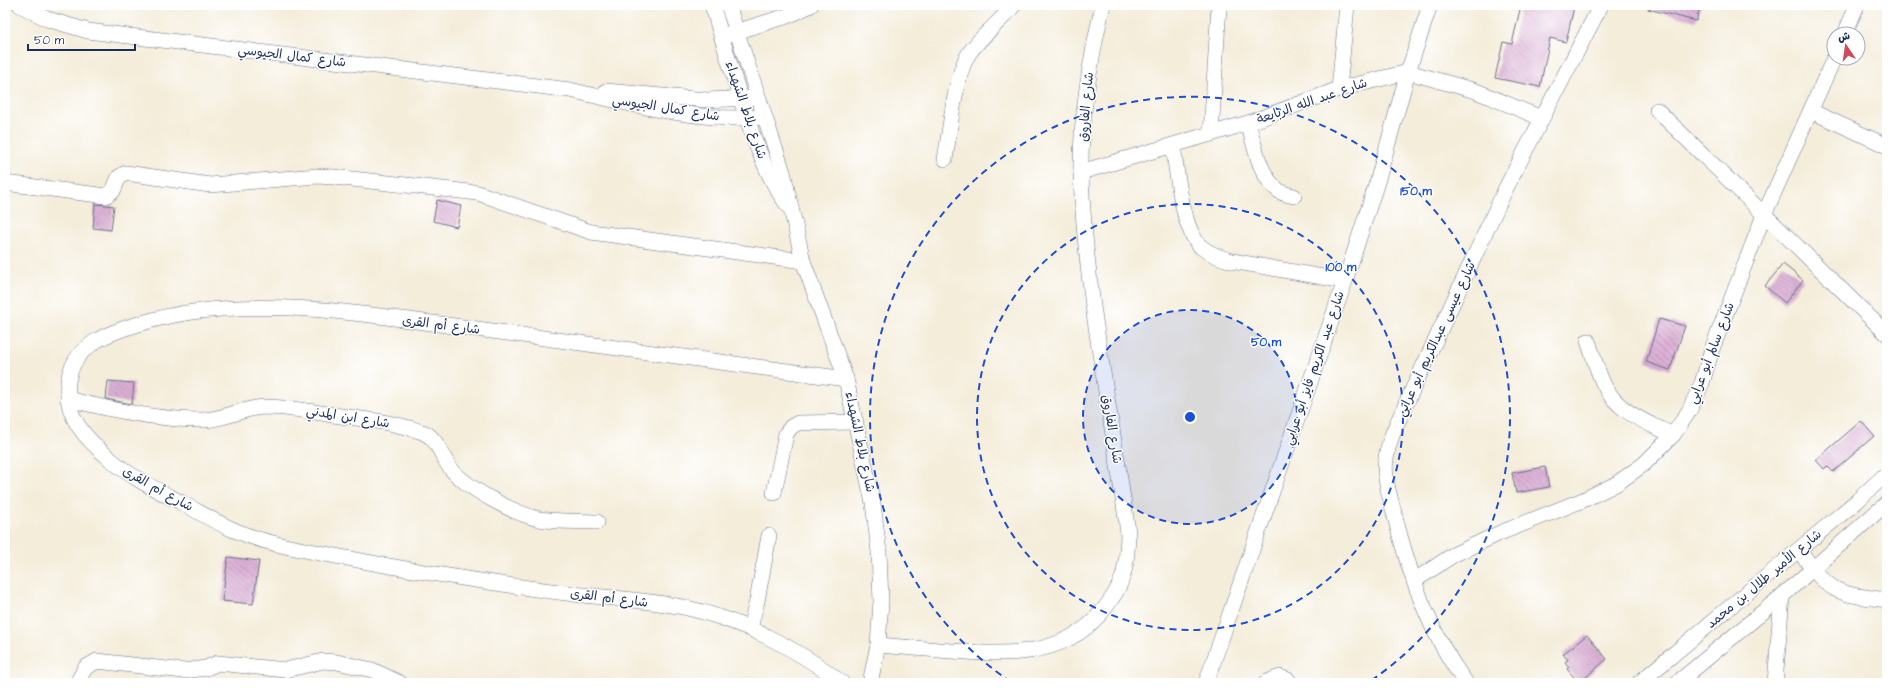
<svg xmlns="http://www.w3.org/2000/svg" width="1892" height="688" font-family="'Architects Daughter','Playpen Sans Arabic',sans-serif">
  <defs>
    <pattern id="building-back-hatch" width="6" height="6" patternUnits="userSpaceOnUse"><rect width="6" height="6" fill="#dbafd5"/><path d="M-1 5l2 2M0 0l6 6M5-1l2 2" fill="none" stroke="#b18fb0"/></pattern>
  </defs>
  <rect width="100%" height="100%" fill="#fff"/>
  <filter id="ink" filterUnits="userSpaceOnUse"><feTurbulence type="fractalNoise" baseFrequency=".025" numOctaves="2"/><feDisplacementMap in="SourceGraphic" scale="8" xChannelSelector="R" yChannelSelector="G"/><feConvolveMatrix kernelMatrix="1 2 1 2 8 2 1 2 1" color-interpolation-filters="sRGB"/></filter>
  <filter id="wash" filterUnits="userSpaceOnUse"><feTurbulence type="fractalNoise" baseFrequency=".012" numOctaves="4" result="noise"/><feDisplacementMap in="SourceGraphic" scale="16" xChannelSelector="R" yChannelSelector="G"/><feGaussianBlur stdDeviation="0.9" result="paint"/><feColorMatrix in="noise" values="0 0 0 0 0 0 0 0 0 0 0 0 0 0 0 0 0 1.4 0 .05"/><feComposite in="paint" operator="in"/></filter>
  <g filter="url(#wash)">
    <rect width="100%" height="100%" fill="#f4edda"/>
    <g id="blocks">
      <g fill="url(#building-back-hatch)">
        <polygon points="1521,5 1564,5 1574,7 1566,42 1550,38 1540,87 1495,78 1503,42 1512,44"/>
        <polygon points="1648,5 1701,5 1696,21 1648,9"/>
        <polygon points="437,200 461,206 457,227 433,221"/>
        <polygon points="95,204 114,206 111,230 93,228"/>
        <polygon points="1783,264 1803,280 1785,303 1765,286"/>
        <polygon points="1659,319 1685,326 1670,370 1646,362"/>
        <polygon points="108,381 134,383 132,404 106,399"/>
        <polygon points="1861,421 1874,436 1833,472 1827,466 1824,469 1816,460"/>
        <polygon points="1545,467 1549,487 1516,493 1512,473"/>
        <polygon points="228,557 259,561 253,604 222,601"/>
        <polygon points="1587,635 1607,659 1579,683 1567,669 1569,667 1565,662 1568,660 1563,654"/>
      </g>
    </g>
  </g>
  <g filter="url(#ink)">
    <use href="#blocks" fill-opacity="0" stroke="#677289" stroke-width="1"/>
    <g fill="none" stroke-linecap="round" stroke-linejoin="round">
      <g stroke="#677289" stroke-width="16">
        <g id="minor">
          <path d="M20,5l27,14 41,12 482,59c60,14 132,33 194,27"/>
          <path d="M712,5c15,48 28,97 46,144 9,21 17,41 32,59"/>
          <polyline points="728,5 783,172 803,261 846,379 873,503 879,552 881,601 878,645 870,683"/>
          <polyline points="729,34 790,15 811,5"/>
          <polyline points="1845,34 1857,5"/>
          <polyline points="1339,89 1347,5"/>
          <polyline points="606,91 707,100 750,98"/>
          <polyline points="1657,110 1887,334"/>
          <polyline points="1811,111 1887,146"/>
          <path d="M1248,123c7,23 11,53 31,68 4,3 11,4 15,5"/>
          <polyline points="1211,134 1219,5"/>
          <path d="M1173,146c4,25 9,84 28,101 9,7 20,11 31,14l113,20"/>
          <path d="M945,159c5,-27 10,-87 25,-107 13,-18 30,-30 44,-47"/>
          <polyline points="1081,172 1248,123 1339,89 1408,72 1476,91 1541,118"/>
          <polyline points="5,183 106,196 113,191 119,177 126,173 210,185 317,176 334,177 478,193 591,232 803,261"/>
          <path d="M1588,341c5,14 9,30 16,44 13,27 44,38 69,50"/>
          <path d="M68,399c43,11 90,21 134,21 22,0 40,-12 62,-13 23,0 46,4 69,8 30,4 60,7 89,17 16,5 19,25 29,37 17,20 62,44 88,50 18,3 39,2 58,3"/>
          <polyline points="774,493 786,434 791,427 798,423 856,422"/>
          <path d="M1799,550c31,43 36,44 88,50"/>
          <polyline points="1414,581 1453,555 1500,533 1583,500 1616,484 1644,464 1673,435 1689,411 1702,383 1712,349 1764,215 1834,58"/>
          <polyline points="750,628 757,601 769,536"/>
          <path d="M878,645c24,2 48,4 73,6 53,4 111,7 149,-37 24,-28 27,-44 28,-81 -16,-119 -43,-239 -47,-360 -1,-57 9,-113 22,-168"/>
          <polyline points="77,683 85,668 97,661 184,671 206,668 218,663 286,670 323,661 337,662 372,670 400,683"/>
          <path d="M842,683c-45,-35 -103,-64 -159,-76 -35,-7 -73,-9 -109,-13 -78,-10 -156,-22 -233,-37 -35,-7 -73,-12 -107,-27 -17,-7 -35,-18 -52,-27 -25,-13 -50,-25 -72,-44 -24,-20 -46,-42 -42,-77 5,-38 42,-50 74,-59 103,-32 231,-7 335,6 123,16 246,33 369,50"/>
          <polyline points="1206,683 1345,281 1378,179 1408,72 1430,5"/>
          <polyline points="1265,683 1280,677 1288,680 1290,683"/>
          <path d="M1466,683c-37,-50 -57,-110 -72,-170 -4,-17 -11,-36 -8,-54 2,-18 11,-35 18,-51l102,-220 95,-183"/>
          <polyline points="1639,683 1857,501 1887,473"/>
          <polyline points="1677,683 1782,596 1887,503"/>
          <polyline points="1775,683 1782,596"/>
        </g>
      </g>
      <use href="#minor" stroke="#fff" stroke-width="15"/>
    </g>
  </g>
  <circle cx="1190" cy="417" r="107" fill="#1d4ed8" fill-opacity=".12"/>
  <g fill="none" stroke="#1d4ed8" stroke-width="2" stroke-dasharray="7 5">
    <circle cx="1190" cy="417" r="107"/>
    <circle cx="1190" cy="417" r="213"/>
    <path d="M1011 682A320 320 0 1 1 1369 682"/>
  </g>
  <g text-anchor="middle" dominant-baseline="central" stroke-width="3" stroke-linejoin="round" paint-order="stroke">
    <g font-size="13" fill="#1b2f5e" stroke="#fff">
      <text transform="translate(292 56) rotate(7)">شارع كمال الجيوسي</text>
      <text transform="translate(1312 101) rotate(-19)">شارع عبد الله الربايعة</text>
      <text transform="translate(1086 107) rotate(-85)">شارع الفاروق</text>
      <text transform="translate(666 108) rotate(9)">شارع كمال الجيوسي</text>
      <text transform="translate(746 110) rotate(71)">شارع بلاط الشهداء</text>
      <text transform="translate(441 325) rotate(7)">شارع أم القرى</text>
      <text transform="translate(1436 339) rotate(-65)">شارع عيسى عبدالكريم أبو عرابي</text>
      <text transform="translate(1711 353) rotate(-69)">شارع سالم أبو عرابي</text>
      <text transform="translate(1314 368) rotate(-71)">شارع عبد الكريم فايز أبو عرابي</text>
      <text transform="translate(348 417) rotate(9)">شارع ابن المدني</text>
      <text transform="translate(1112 429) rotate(81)">شارع الفاروق</text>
      <text transform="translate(860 442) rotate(78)">شارع بلاط الشهداء</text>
      <text transform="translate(158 489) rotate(29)">شارع أم القرى</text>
      <text transform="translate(1764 579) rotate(-40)">شارع الأمير طلال بن محمد</text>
      <text transform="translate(609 598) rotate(7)">شارع أم القرى</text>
    </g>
  </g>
  <circle cx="1190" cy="417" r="6" fill="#1d4ed8" stroke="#fff" stroke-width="2"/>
  <g font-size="12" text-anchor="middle" font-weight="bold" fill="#1d4ed8" stroke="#fff" stroke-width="3" stroke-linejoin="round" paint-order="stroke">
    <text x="1416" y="195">150 m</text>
    <text x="1341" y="271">100 m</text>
    <text x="1266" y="346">50 m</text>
  </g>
  <rect width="1892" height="688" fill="none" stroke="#fff" stroke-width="20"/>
  <g transform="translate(1846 46) rotate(347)"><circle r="19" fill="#ffffff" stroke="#a4acbf"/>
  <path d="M0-3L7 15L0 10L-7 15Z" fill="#d1495b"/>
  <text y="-6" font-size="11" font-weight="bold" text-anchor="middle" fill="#1b2f5e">ش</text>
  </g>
  <path d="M28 44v6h107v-6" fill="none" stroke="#1b2f5e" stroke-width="2"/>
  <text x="34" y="44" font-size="12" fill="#1b2f5e" stroke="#ffffff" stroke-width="3" paint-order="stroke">50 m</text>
</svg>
